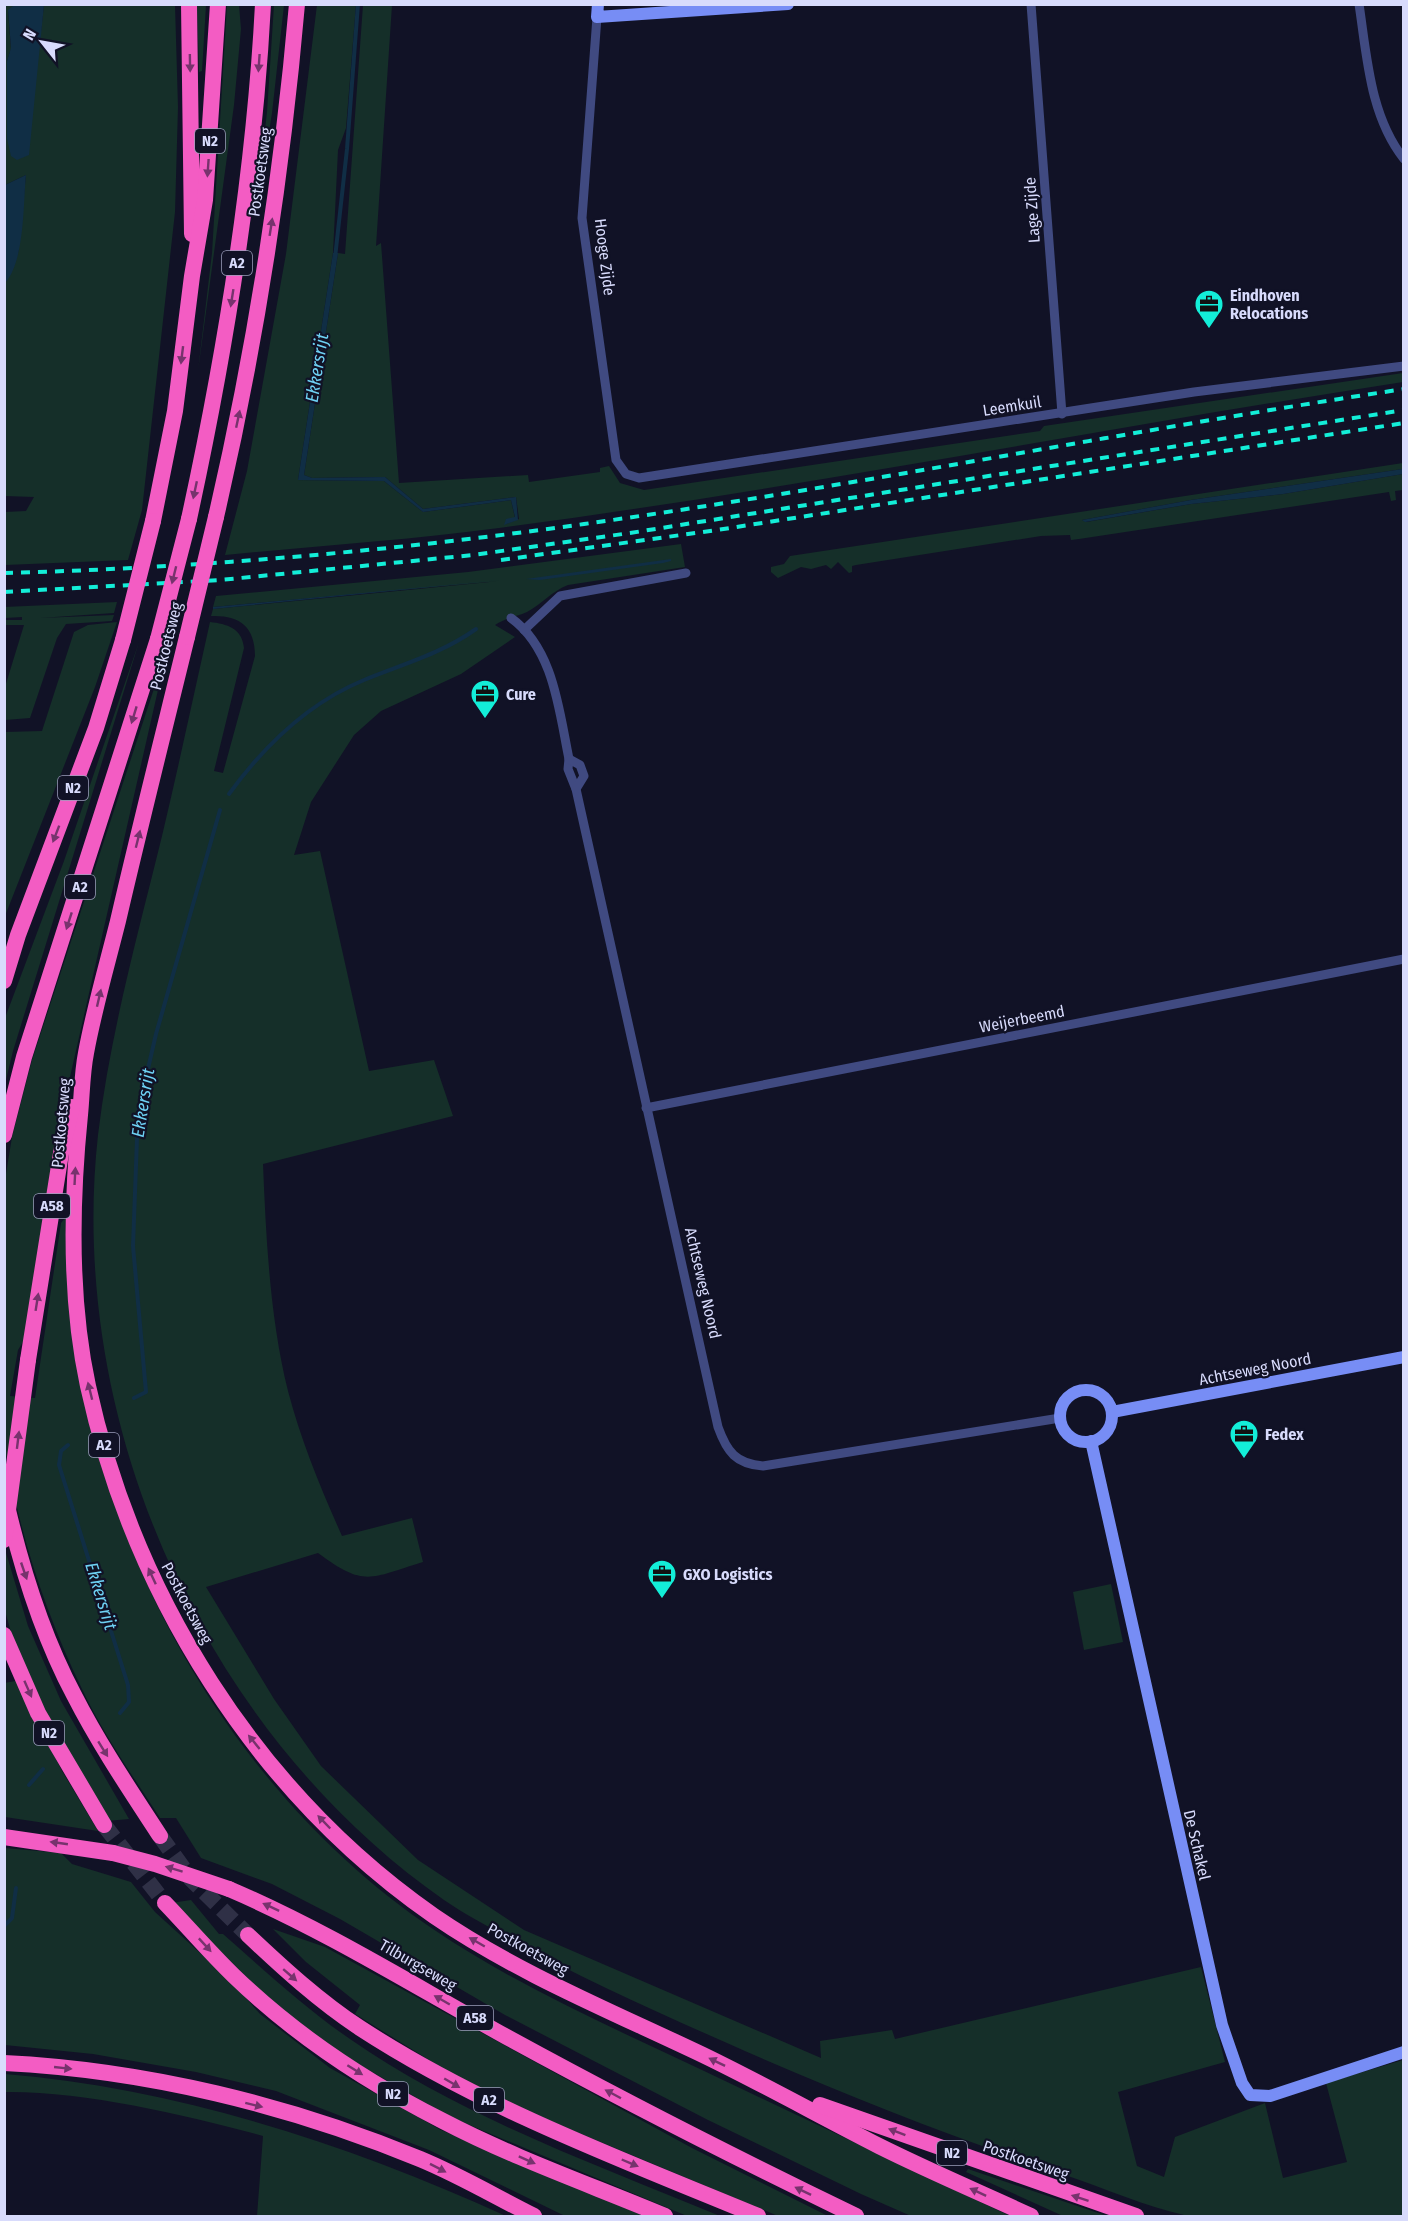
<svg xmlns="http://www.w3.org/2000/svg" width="1408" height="2221" font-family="'Fira Sans Condensed',sans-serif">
  <rect width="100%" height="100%" fill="#111226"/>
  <g fill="#152f29">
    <polygon points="5,5 14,5 8,11 11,49 7,61 40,40 44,5 175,5 178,107 175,212 142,510 128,560 5,565 5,512 26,511 34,497 5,496 4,283 18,253 26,175 5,185"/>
    <polygon points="197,5 206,5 202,71 199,72"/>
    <polygon points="227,5 239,5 241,29 234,105 198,371 212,253"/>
    <polygon points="274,5 284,5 272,113 255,220 267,112"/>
    <path d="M317,5h39l-10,123 -8,22 -5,103 -35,227 86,1 39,31 88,-12 4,18 -8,1 -1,5 13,-5 -3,-22 -93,12 -38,-32 -73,1 -8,-3 34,-222 7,1 18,-249h29l-16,241 5,-3 18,240 129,-8 1,7 71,-10v-4l9,-2 11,17 24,7 396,-59 4,-5 359,-53v9c-301,46 -601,106 -904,146 -91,12 -182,18 -274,27l22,-84 39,-217z"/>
    <polygon points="1403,463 1403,469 1191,500 1082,520 1086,522 1191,504 1283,494 1403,474 1403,490 1395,491 1396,500 1391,501 1389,492 1079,539 1071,540 1070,535 1041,536 856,565 852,566 852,572 849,573 838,562 831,569 826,565 811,569 801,567 778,578 771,572 771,567 784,564 790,556"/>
    <path d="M681,544l4,23 -117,18c-16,6 -26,19 -41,27 -11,5 -22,6 -32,13l20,12 -54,37 -80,37 -27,24 -43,67 -17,53 26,-4 49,220 65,-11 19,56 -190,48c3,74 7,155 25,227 13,50 33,98 54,145l70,-18 11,44c-53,16 -58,26 -105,-9l-112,34 68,112 47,67 97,94 106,70 297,128 -1,-17 72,-11 3,9 306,-72 24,95 -107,30 19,74 27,11 11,-40 90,-34 18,75 64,-16 -21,-79 77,-23v156c-48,0 -97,0 -146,0 -23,0 -51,4 -73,-1 -39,-9 -78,-26 -116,-39 -116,-39 -229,-83 -341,-133 -75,-33 -149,-66 -220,-106 -21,-12 -43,-23 -63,-37 -239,-167 -378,-475 -346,-765 12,-101 40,-201 64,-299 17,-71 32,-143 48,-214 17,2 32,6 34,26l-30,123 9,2 32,-117c0,-30 -16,-41 -44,-40l2,-7 287,-28 -287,26 3,-11 252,-24z"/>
    <polygon points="117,602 114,613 40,618 114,615 112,621 66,624 57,638 30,718 5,720 5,687 24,625 5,625 5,620 22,620 22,617 5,618 4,607"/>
    <polygon points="117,622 95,687 5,916 5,732 42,731 74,632 88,625"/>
    <polygon points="139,642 13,1051 5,1084 5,1018 64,861"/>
    <path d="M168,646l-98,431 -41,255 -11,18 -8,46 25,2 26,-175 5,-6c11,66 22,132 34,198 5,31 6,65 17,95 59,166 169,320 316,419 84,57 178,98 269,141 103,49 206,98 308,146h-99l-50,-22 -153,-74 -203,-105 -165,-96 -68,-35 -71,-26 -25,-40h-16c-27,-42 -57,-84 -78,-129 -38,-79 -65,-162 -78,-248l1,-261 7,-43 20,-77z"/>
    <polygon points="4,1546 28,1626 61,1701 129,1819 107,1821 46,1712 13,1639 5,1611"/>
    <polygon points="1111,1584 1123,1642 1084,1650 1073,1592"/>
    <polygon points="16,1681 62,1771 98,1831 5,1817 4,1683"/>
    <polygon points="5,1848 61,1853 72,1864 131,1882 155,1912 232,1982 260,2014 330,2068 441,2130 644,2216 565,2216 429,2150 276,2091 196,2072 93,2054 5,2045"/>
    <path d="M191,1900l28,34h4c41,36 82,74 127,105 112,78 245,125 370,177h-33l-239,-100 -105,-61 -73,-55 -99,-97z"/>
    <polygon points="273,1929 325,1947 692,2148 828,2216 778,2216 555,2123 463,2081 355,2014 360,2005 306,1962"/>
    <path d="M5,2074c171,14 346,71 501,142h-249l6,-80c-78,-21 -178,-45 -258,-44z"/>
    <polygon points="968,2169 1107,2216 1063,2216 966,2172"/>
  </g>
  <g fill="#102e45">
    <polygon points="14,5 44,5 29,155 17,160 11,156 7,139 7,61 11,48 8,10"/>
    <path d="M26,175c-3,29 -1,86 -21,108v-98z"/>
    <polygon points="333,253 338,253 304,475 312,478 385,477 423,509 516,497 518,520 504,525 506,519 515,517 511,500 423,512 384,481 298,480"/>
    <polygon points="1403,469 1403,474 1283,494 1191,504 1085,522 1082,520 1191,500"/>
    <polygon points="671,559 671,561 663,563 540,580 526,579"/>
    <polygon points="500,580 213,609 213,607"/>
  </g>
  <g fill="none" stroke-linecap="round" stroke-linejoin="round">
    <g stroke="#102e45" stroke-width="4">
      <polyline points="335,258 347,149 358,4"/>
      <path d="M229,794c35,-48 79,-91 135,-114 39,-16 77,-26 112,-51"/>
      <polyline points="134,1398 146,1392 133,1246 138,1112 156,1034 220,810"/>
      <polyline points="68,1445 61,1451 59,1465 128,1685 129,1702 120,1713"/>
      <polyline points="29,1785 43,1769"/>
      <polyline points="4,1926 12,1918 16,1888"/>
    </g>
    <g stroke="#2f3046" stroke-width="16" stroke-dasharray="16 8" stroke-linecap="butt">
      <polyline points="104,1825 165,1903"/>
      <polyline points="160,1836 191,1879 248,1935"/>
    </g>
    <g stroke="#404a81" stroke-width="9">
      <polyline points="1031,4 1062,414"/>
      <path d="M1359,4c8,53 11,112 45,155"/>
      <polyline points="597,17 582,218 616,460 626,474 639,478 1194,392 1404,366"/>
      <path d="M511,618c43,31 48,93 58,141l-1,10 8,20 142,638c9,25 18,37 45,39l297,-48"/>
      <polyline points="524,630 560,596 686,573"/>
      <polyline points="569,759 580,765 584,776 576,789"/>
      <polyline points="646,1108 1404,959"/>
    </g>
    <g stroke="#778df5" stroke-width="12">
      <polyline points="598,4 597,17 788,4"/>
      <circle cx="1086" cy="1416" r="26"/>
      <polyline points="1112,1412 1404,1357"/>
      <polyline points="1091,1441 1222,2025 1242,2083 1250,2095 1270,2096 1404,2052"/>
    </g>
    <g stroke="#f35cc3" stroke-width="16">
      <polyline points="189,4 192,234"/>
      <path d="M216,517c39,-168 66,-340 81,-513"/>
      <path d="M189,519c37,-170 65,-341 74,-515"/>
      <polyline points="153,521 175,411 192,276 205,200 218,4"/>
      <path d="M187,637c-23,94 -47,189 -69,284 -11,44 -24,88 -32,132 -4,20 -4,42 -6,62 -9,89 -11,183 8,271 46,210 168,406 346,530 83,57 179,96 269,139 60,29 117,61 176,91 50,25 102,47 152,70"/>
      <polyline points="4,981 18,935 96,728 123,640"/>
      <polyline points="4,1135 24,1057 158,639"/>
      <polyline points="28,1360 62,1147 72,1107"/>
      <path d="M8,1510c15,63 35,127 66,185 25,49 56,95 86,141"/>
      <polyline points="4,1635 38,1713 104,1825"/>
      <polyline points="4,1837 113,1853"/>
      <path d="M229,1889c96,41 184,96 276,147 115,63 233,123 351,180"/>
      <path d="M165,1903c23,24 45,50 69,73 60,58 134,107 209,145 71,37 148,64 222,95"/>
      <path d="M248,1935c35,33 71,66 112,93 123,80 263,132 398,188"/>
      <path d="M4,2063c142,7 285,42 416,96 39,16 76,38 114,57"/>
      <polyline points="820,2105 1136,2216"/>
    </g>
    <g stroke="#13eed8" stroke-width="4" stroke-dasharray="9 8" stroke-linecap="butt">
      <polyline points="501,560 717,530 1404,423"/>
      <path d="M4,573c194,-5 388,-22 580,-49 274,-38 546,-94 820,-135"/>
      <polyline points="4,592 220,580 473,555 630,533 1404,410"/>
    </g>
    <g stroke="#f35cc3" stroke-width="16">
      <polyline points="187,637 216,517"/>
      <polyline points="158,639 189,519"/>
      <polyline points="123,640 153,521"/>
      <polyline points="4,1540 28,1360"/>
      <polyline points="113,1853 155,1864 229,1889"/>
    </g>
  </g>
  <defs><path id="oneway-solid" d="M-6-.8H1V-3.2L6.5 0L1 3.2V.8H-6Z" transform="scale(1.5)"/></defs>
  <g fill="#77336d">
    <use href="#oneway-solid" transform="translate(190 63) rotate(89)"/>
    <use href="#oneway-solid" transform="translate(259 63) rotate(94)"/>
    <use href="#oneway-solid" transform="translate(208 168) rotate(94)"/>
    <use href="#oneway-solid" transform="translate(271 227) rotate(-81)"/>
    <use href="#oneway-solid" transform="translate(232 298) rotate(99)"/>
    <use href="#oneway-solid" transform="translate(182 355) rotate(97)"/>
    <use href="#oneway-solid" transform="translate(238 419) rotate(-78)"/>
    <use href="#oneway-solid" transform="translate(195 490) rotate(102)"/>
    <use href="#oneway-solid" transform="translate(174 575) rotate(104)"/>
    <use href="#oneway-solid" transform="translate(134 715) rotate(107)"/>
    <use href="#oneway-solid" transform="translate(56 834) rotate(111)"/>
    <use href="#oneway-solid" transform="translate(138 839) rotate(-76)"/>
    <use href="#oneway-solid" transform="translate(69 921) rotate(108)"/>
    <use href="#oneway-solid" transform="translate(99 998) rotate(-77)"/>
    <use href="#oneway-solid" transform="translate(75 1176) rotate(-87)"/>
    <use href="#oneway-solid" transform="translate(37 1302) rotate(-81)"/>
    <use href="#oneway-solid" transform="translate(90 1391) rotate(-104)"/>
    <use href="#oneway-solid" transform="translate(18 1440) rotate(-83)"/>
    <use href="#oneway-solid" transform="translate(24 1571) rotate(71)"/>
    <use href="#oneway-solid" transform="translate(152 1576) rotate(-115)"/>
    <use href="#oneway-solid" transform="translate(28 1689) rotate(66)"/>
    <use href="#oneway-solid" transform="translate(254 1742) rotate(-129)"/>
    <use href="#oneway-solid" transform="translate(103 1749) rotate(58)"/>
    <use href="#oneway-solid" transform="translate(324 1822) rotate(-134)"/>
    <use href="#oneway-solid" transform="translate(59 1843) rotate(-172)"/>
    <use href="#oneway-solid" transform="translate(174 1869) rotate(-163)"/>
    <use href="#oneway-solid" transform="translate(271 1907) rotate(-155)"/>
    <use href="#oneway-solid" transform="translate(477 1942) rotate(-150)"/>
    <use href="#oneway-solid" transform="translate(205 1945) rotate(47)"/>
    <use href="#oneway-solid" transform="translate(290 1975) rotate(41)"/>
    <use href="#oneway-solid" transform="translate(442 2000) rotate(-150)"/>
    <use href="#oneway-solid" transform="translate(717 2062) rotate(-154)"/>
    <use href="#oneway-solid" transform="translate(63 2068) rotate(6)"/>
    <use href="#oneway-solid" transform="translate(355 2070) rotate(32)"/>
    <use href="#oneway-solid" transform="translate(452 2083) rotate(30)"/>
    <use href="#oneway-solid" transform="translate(613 2094) rotate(-152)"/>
    <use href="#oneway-solid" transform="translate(254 2105) rotate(14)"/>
    <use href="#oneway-solid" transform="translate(897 2132) rotate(-159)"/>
    <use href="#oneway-solid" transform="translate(527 2160) rotate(24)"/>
    <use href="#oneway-solid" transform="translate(630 2163) rotate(23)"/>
    <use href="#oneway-solid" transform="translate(438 2168) rotate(27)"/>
    <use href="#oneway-solid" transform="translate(803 2191) rotate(-154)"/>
    <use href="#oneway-solid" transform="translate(978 2192) rotate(-155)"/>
    <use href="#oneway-solid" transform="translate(1080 2198) rotate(-162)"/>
  </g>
  <defs>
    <g id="office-pin" transform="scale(1.5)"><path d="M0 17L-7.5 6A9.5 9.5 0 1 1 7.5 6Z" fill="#13eed8" stroke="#111226"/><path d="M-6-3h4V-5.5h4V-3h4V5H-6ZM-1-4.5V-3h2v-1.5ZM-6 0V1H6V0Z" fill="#111"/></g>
  </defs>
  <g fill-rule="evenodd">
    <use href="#office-pin" x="1209" y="304"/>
    <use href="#office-pin" x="485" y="694"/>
    <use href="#office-pin" x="1244" y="1434"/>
    <use href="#office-pin" x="662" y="1574"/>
  </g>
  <g text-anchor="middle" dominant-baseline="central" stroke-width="4.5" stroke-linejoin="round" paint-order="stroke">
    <g fill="#111226" stroke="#9c9fbc" stroke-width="1.5">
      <rect x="195" y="129" width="30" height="24" rx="4.5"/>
      <rect x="222" y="251" width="30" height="24" rx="4.5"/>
      <rect x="58" y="776" width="30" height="24" rx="4.5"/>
      <rect x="65" y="875" width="30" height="24" rx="4.5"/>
      <rect x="34" y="1194" width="36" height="24" rx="4.5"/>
      <rect x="89" y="1433" width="30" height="24" rx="4.5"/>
      <rect x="34" y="1721" width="30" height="24" rx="4.5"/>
      <rect x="457" y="2006" width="36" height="24" rx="4.5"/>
      <rect x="378" y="2082" width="30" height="24" rx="4.5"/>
      <rect x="474" y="2088" width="30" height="24" rx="4.5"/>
      <rect x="937" y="2141" width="30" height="24" rx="4.5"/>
    </g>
    <g font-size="15" font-weight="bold" fill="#d8dbfc">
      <text x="210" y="141">N2</text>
      <text x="237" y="263">A2</text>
      <text x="73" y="788">N2</text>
      <text x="80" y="887">A2</text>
      <text x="52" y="1206">A58</text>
      <text x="104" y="1445">A2</text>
      <text x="49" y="1733">N2</text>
      <text x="475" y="2018">A58</text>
      <text x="393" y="2094">N2</text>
      <text x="489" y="2100">A2</text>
      <text x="952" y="2153">N2</text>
    </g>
    <g font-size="16" fill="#d8dbfc" stroke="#111226">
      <text transform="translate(260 172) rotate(-82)">Postkoetsweg</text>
      <text transform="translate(1032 210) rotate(-94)">Lage Zijde</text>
      <text transform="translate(605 257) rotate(83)">Hooge Zijde</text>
      <text transform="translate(1012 406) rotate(-9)">Leemkuil</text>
      <text transform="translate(166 646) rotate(-76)">Postkoetsweg</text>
      <text transform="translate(1022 1019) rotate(-11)">Weijerbeemd</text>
      <text transform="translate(61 1123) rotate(-85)">Postkoetsweg</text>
      <text transform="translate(703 1283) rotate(77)">Achtseweg Noord</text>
      <text transform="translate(1255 1369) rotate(-11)">Achtseweg Noord</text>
      <text transform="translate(187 1603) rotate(62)">Postkoetsweg</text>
      <text transform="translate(1197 1845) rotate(77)">De Schakel</text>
      <text transform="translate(528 1949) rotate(29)">Postkoetsweg</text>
      <text transform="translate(418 1965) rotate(30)">Tilburgseweg</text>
      <text transform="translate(1026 2160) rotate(19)">Postkoetsweg</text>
    </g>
    <g font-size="16" font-weight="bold" fill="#d8dbfc" stroke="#111226" text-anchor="start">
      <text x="1230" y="295">Eindhoven<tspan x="1230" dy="18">Relocations</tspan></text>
      <text x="506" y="694">Cure</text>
      <text x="1265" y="1434">Fedex</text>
      <text x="683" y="1574">GXO Logistics</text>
    </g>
    <g font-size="18" font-style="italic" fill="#6ed1f4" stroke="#111226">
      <text transform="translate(317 368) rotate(-81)">Ekkersrijt</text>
      <text transform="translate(143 1103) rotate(-81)">Ekkersrijt</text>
      <text transform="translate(101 1596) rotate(73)">Ekkersrijt</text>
    </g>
  </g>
  <rect width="1408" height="2221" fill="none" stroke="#d8dbfc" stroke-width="12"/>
  <g transform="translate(42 42) rotate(301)" stroke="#111226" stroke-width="4.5" paint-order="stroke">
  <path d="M0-4.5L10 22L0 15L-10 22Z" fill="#d8dbfc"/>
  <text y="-9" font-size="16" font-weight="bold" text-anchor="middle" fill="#d8dbfc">N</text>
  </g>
</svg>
